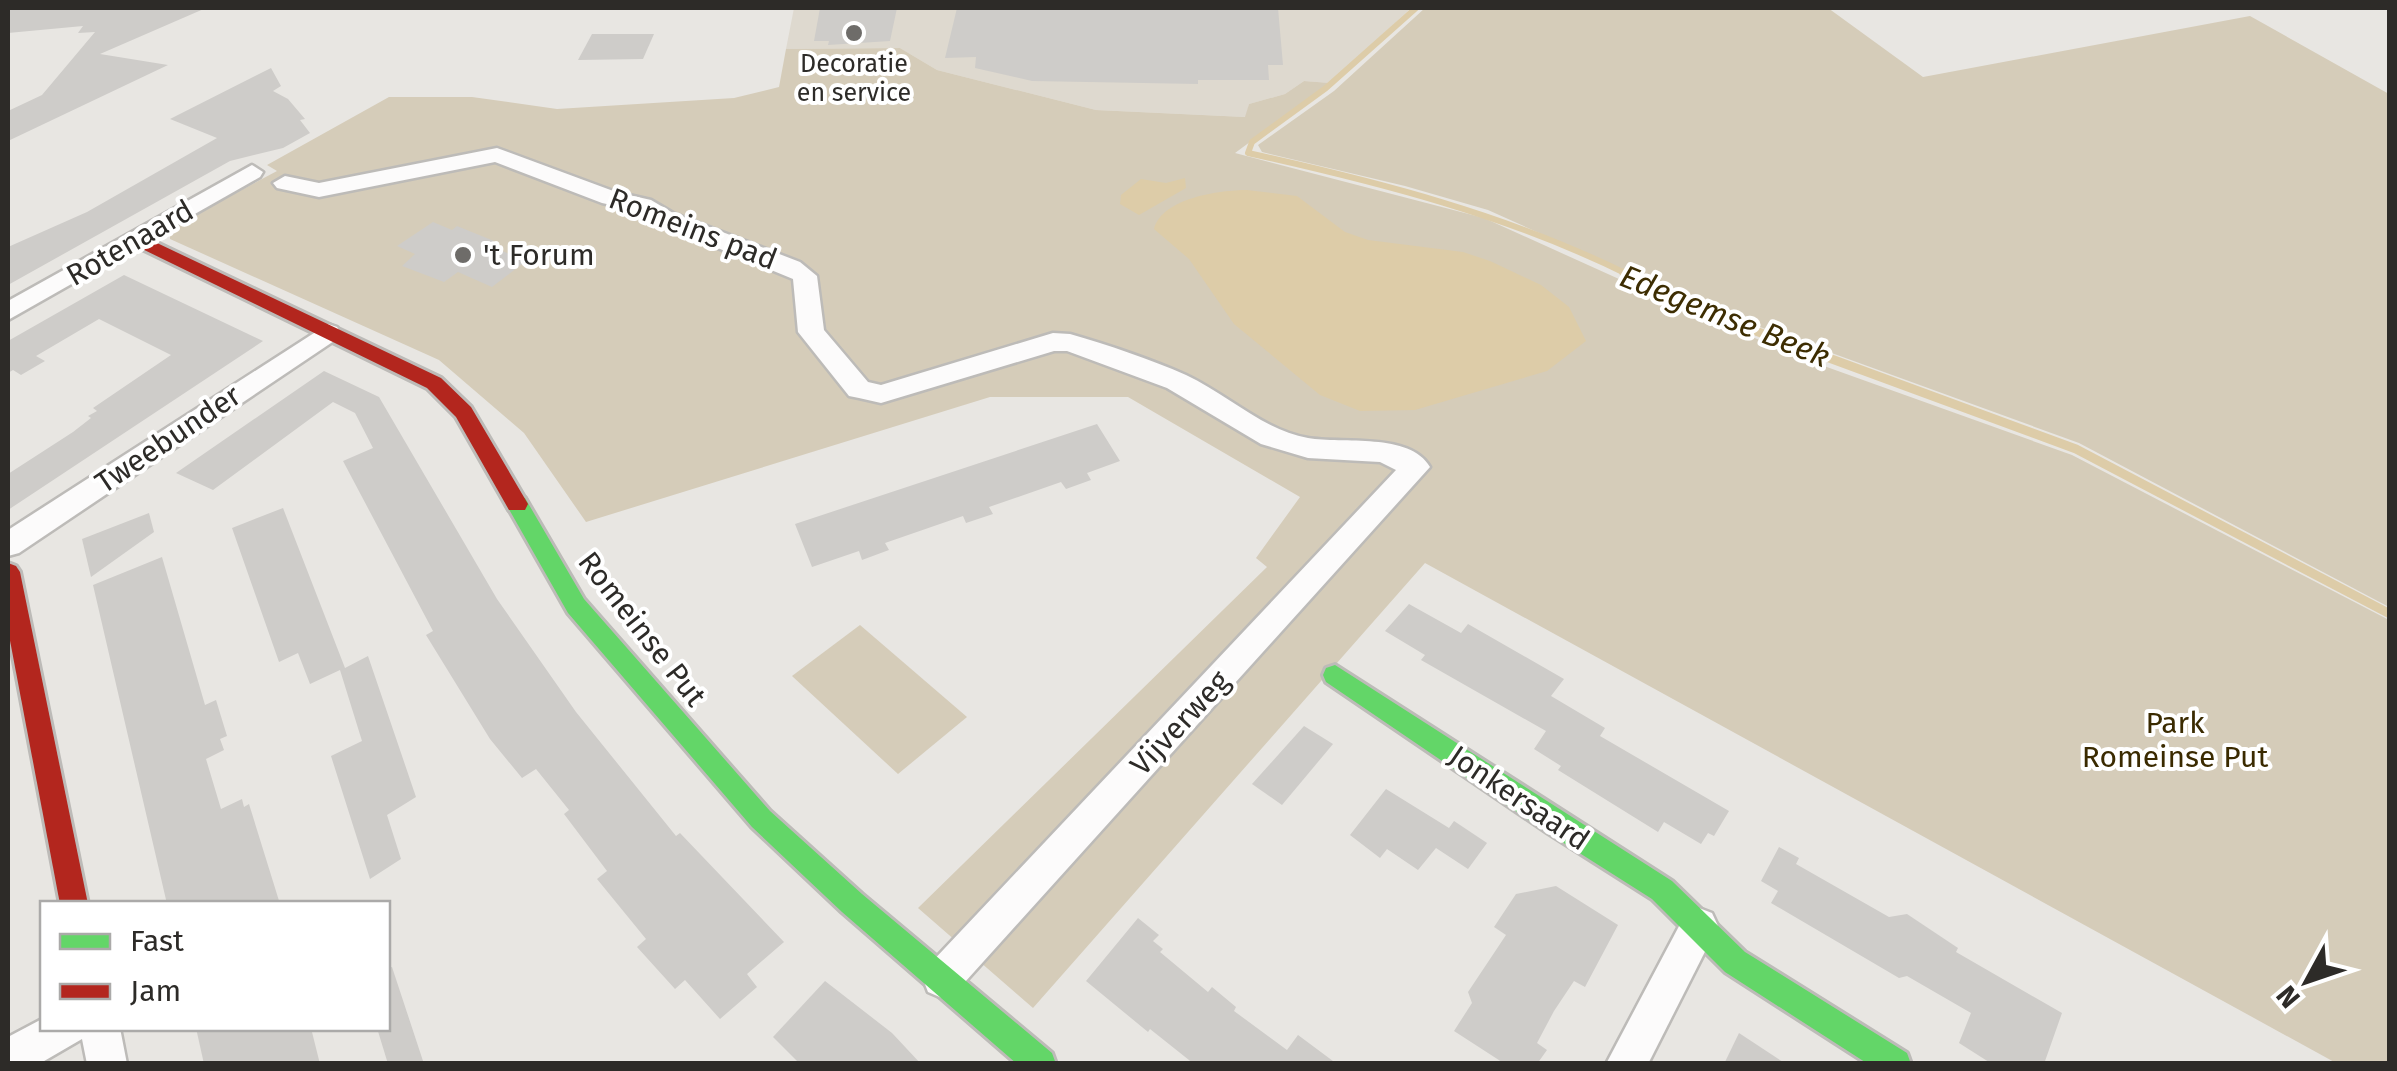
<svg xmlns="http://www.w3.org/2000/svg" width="2397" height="1071" font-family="'Fira Sans',sans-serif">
  <rect width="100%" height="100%" fill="#e8e6e2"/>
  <polygon fill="#ded9cf" points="794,8 1411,8 1330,83 1304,81 1285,94 1249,104 1246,117 1096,110 937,70 900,48 786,49"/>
  <g fill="#d5ccb9">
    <polygon points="1425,8 1828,8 1923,77 2250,16 2389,94 2389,607 2079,443 1700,305 1488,210 1405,186 1262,152 1258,145 1334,91"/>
    <polygon points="900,48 937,70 1096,110 1245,117 1249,104 1285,94 1304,81 1330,83 1235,153 1484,218 1692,312 1810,361 2072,455 2389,620 2389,1063 2336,1063 1425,563 1033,1008 918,908 1267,567 1256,558 1300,497 1128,397 990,397 586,522 524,433 439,360 170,239 170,232 180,223 277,171 267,165 389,97 472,97 557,109 734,98 779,87 786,49"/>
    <polygon points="860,625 967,717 898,774 792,676"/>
  </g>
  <g fill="#ddcca8">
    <polygon points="1185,178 1186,188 1139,215 1120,204 1121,195 1141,179 1166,183"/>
    <path d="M1247,190l50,6 48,36 23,8 95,12 27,9 51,24 28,22 17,34 -39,30 -132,39 -55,1 -40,-16 -86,-71 -45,-65 -35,-30c8,-31 66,-39 93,-39z"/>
  </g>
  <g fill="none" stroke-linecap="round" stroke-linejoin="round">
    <path stroke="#ddcca8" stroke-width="6" d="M1416,8l-90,80 -74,54 -4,11c131,29 260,62 381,122"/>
    <polyline stroke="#ddcca8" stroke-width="9" points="1624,273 1696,309 2076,449 2390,614"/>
  </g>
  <g fill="#ceccc9">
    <polygon points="8,8 206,8 100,54 168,65 8,141 8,111 42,95 95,32 78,33 83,26 8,33"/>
    <polygon points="820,8 897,8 890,41 828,45 829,41 814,41"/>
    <polygon points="957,8 1278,8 1283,65 1268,65 1269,80 1198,80 1198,84 1032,81 975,68 976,57 945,58"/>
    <polygon points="592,34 654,34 643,59 578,60"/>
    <polygon points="271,68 281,86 273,91 288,99 305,119 300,120 310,133 283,148 230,161 8,285 8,247 87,212 217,138 170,119"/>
    <polygon points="433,222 452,230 457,226 494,241 488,245 526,261 492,287 458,272 444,282 402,266 415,254 397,246"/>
    <polygon points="124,275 263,341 8,510 8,474 73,432 91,418 88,416 97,411 93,408 171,355 99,319 36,356 45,361 21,375 13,370 8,373 8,341"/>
    <polygon points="324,371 379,397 497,599 576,712 676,836 680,833 784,942 747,974 757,987 720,1019 685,980 675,989 637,947 646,939 597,879 607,871 564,814 569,810 536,769 522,778 490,739 426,635 433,631 343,461 373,448 355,413 333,402 213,490 176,473"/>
    <polygon points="1097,424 1120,461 1087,473 1091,480 1066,489 1061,482 989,507 993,514 966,523 963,516 885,543 889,550 862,560 859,551 812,567 795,524"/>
    <polygon points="283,508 345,668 368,656 416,797 387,815 401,859 370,879 331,756 362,741 340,670 310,684 298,653 279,662 232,528"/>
    <polygon points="149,513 154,532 91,577 82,539"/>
    <polygon points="162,557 205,705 216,700 227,736 220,739 224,750 206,759 221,809 242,799 244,807 249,804 280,904 167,904 93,585"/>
    <polygon points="1409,604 1461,633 1468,624 1564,679 1551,696 1605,728 1600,736 1729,811 1714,836 1708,833 1701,844 1664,822 1658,832 1558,770 1561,766 1534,749 1546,731 1421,660 1425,655 1385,631"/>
    <polygon points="1304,726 1333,744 1282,805 1252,784"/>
    <polygon points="1386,789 1449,828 1454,821 1487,843 1468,869 1436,848 1418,870 1387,849 1380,858 1350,835"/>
    <polygon points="1779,847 1799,858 1796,864 1889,917 1907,914 1958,948 1956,952 2062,1013 2044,1064 1992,1064 1959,1043 1971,1013 1907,976 1899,978 1771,903 1778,891 1761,881"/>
    <polygon points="1556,886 1618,925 1585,987 1574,981 1554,1011 1537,1043 1547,1050 1537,1064 1505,1064 1454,1031 1472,1003 1468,992 1506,935 1494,927 1516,894"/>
    <polygon points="1138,918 1159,935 1153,941 1163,949 1160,952 1208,992 1212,987 1236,1007 1234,1011 1287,1050 1298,1035 1337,1064 1194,1064 1150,1029 1148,1032 1086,981"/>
    <polygon points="392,967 424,1064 388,1064 377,1028 388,1028 388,968"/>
    <polygon points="825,981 892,1033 921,1064 800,1064 773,1037"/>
    <polygon points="196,1028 311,1028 320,1064 204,1064"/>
    <polygon points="1739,1033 1786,1064 1724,1064"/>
  </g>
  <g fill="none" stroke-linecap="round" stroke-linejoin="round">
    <g stroke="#bdbbb8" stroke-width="5">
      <g id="street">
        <path d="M497,148l119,44 35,8 22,13 127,49 17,14 7,54 44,52 13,3 172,-52 17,1c38,11 80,25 116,41 41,19 77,55 122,63 34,6 102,-6 122,29l-474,525 -14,6 -14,-6 -5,-13 5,-13 468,-496 -16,-8 -72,-4 -47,-14 -94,-56 -100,-37h-13l-173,52 -22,-5 -10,-2 -51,-64 -5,-53 -136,-56 -22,-13 -33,-7 -107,-41 -176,35 -42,-9 -4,-5 12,-7 34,7z"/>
        <polygon points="252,165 263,172 260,177 8,320 8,301"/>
        <polygon points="328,324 337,327 341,333 337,339 19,553 8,556 8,530"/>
        <polygon points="1699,908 1712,913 1718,926 1648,1064 1606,1064 1686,913"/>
        <polygon points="42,1019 42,1028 120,1028 127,1064 87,1064 82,1039 39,1064 8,1064 8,1037"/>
      </g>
    </g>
    <g stroke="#bdbbb8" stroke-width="6">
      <g id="fast">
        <polygon points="517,496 525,498 584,599 770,811 862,894 1052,1053 1056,1064 1017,1064 842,912 752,827 568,613 506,504"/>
        <polygon points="1335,665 1672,881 1745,952 1907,1053 1911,1064 1868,1064 1725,972 1652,899 1548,833 1326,682 1323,675 1326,668"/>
      </g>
    </g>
    <g stroke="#bdbbb8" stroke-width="6">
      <g id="jam">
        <polygon points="136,233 441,378 471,407 528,504 525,510 509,510 456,417 427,388 130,243 127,239"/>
        <polygon points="8,563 16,566 20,572 88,904 60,904 8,630"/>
      </g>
    </g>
    <use href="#street" fill="#fcfbfb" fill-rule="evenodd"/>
    <use href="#fast" fill="#63d668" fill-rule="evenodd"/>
    <use href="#jam" fill="#b3261e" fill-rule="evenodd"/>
  </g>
  <g fill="#6e6c69" stroke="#fff" stroke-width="4">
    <circle cx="854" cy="33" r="10"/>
    <circle cx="463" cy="255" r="10"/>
  </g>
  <g text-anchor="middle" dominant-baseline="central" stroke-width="8" stroke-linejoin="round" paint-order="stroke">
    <g font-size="25" fill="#2d2b28" stroke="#fff">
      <text x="854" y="64">Decoratie<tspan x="854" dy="29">en service</tspan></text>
    </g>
    <g font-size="30" fill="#2d2b28" stroke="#fff">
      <text transform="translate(693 229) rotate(21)">Romeins pad</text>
      <text transform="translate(130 243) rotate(-30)">Rotenaard</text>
      <text transform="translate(168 439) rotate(-34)">Tweebunder</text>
      <text transform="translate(642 629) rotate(52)">Romeinse Put</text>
      <text transform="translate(1180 723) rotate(-47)">Vijverweg</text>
      <text transform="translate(1519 798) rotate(34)">Jonkersaard</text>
    </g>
    <g font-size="30" fill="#2d2b28" stroke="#fff" text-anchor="start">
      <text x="483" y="255">'t Forum</text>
    </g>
    <g font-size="30" fill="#3a2a00" stroke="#fff">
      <text x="2175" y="723">Park<tspan x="2175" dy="34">Romeinse Put</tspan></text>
    </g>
    <g font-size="32" font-style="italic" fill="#3d2d02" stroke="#fff">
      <text transform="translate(1725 316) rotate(22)">Edegemse Beek</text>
    </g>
  </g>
  <rect width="2397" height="1071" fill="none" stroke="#2d2b28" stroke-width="20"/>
  <rect x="40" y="901" width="350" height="130" fill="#ffffff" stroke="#abaaa9" stroke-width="2.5"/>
  <rect x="60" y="934" width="50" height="15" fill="#63d668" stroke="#abaaa9" stroke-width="2.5"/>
  <text x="130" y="951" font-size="30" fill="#2d2b28">Fast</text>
  <rect x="60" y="984" width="50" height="15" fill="#b3261e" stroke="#abaaa9" stroke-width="2.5"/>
  <text x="130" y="1001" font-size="30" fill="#2d2b28">Jam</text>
  <g transform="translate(2307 981) rotate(230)" stroke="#ffffff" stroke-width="8" paint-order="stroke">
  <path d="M0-8L18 38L0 25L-18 38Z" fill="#2d2b28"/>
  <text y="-15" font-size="28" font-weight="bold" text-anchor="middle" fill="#2d2b28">N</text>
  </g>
</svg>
